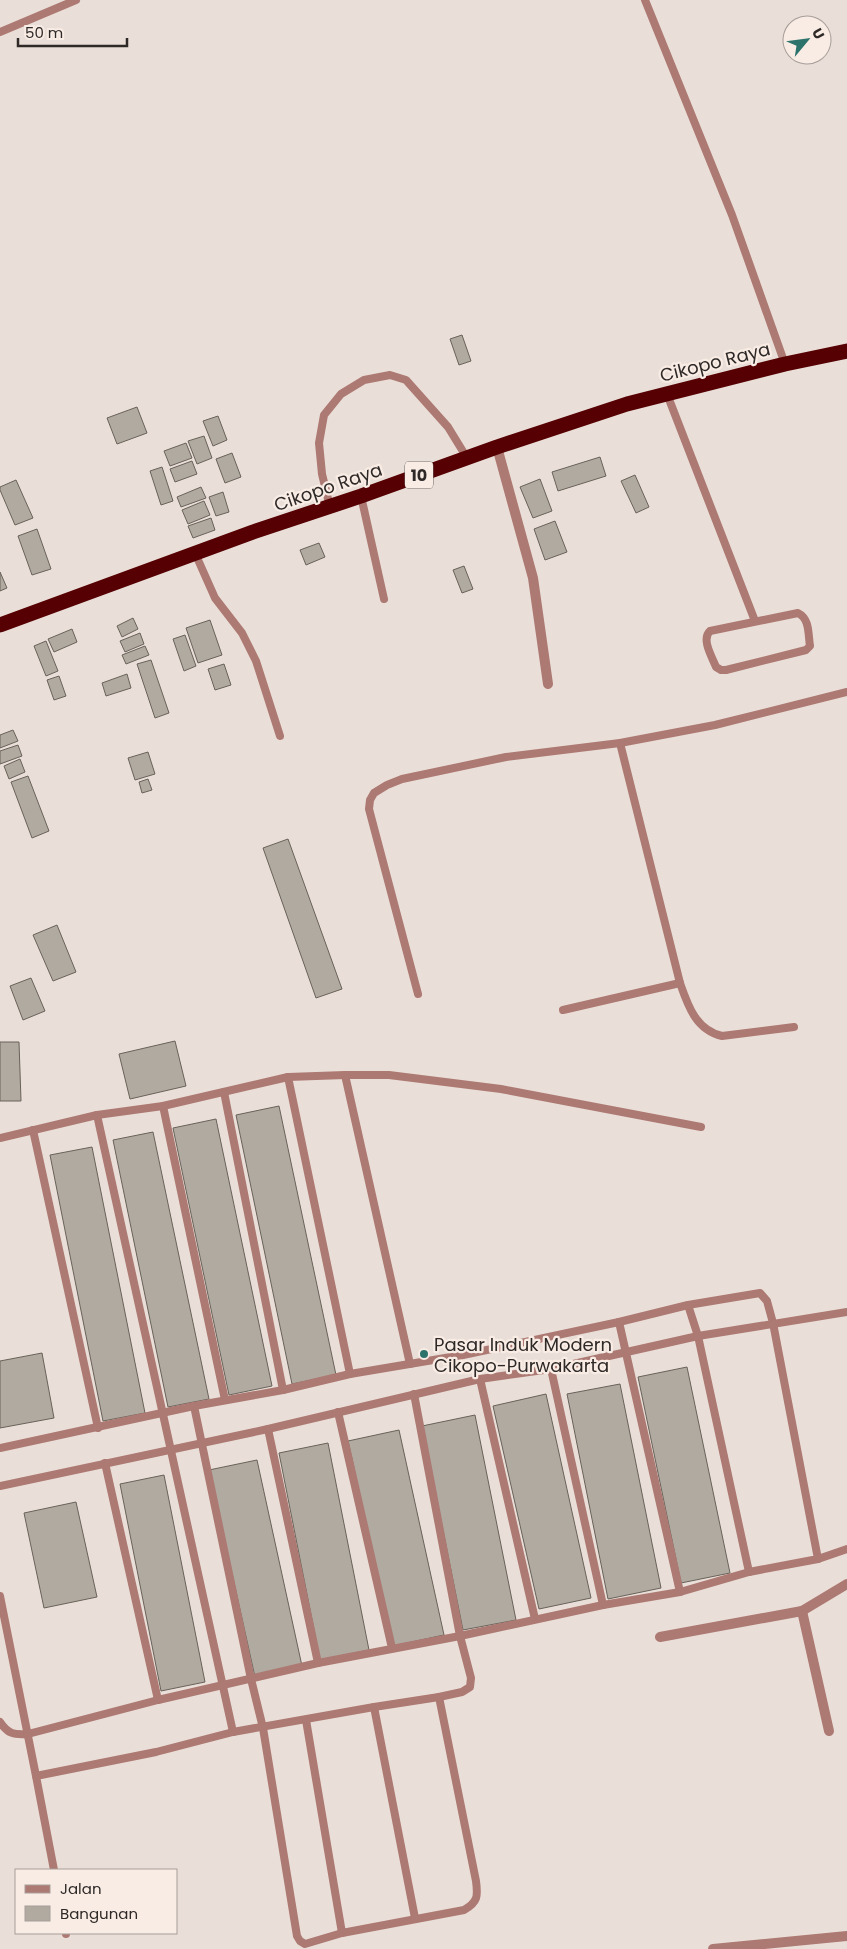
<svg xmlns="http://www.w3.org/2000/svg" width="847" height="1949" font-family="Poppins,sans-serif">
  <rect width="100%" height="100%" fill="#eadfd8"/>
  <g fill="#b0aaa0" stroke="#68625a">
    <polygon points="462,335 471,361 459,365 450,339"/>
    <polygon points="137,407 147,433 117,444 107,418"/>
    <polygon points="218,416 227,440 213,446 203,421"/>
    <polygon points="204,436 212,458 197,464 188,441"/>
    <polygon points="186,443 192,458 170,466 164,451"/>
    <polygon points="232,453 241,477 225,483 216,459"/>
    <polygon points="600,457 606,476 558,491 552,472"/>
    <polygon points="192,461 197,474 175,482 170,469"/>
    <polygon points="162,467 173,501 161,505 150,471"/>
    <polygon points="635,475 649,507 636,513 621,481"/>
    <polygon points="540,479 552,511 533,518 520,487"/>
    <polygon points="16,480 33,518 15,525 0,490 0,487"/>
    <polygon points="201,487 206,498 181,507 177,497"/>
    <polygon points="223,492 229,512 216,516 209,497"/>
    <polygon points="204,501 210,515 188,524 182,510"/>
    <polygon points="211,518 215,530 193,538 188,526"/>
    <polygon points="555,521 567,552 545,560 534,529"/>
    <polygon points="37,529 51,569 32,575 18,536"/>
    <polygon points="319,543 325,557 306,565 300,550"/>
    <polygon points="464,566 473,589 462,593 453,570"/>
    <polygon points="0,572 7,588 0,591"/>
    <polygon points="133,618 138,629 122,637 117,626"/>
    <polygon points="210,620 222,655 198,663 186,628"/>
    <polygon points="72,629 77,642 54,652 48,639"/>
    <polygon points="140,633 144,644 125,652 120,641"/>
    <polygon points="185,635 196,666 184,671 173,639"/>
    <polygon points="46,641 58,671 46,676 34,646"/>
    <polygon points="145,646 149,655 126,664 122,655"/>
    <polygon points="151,660 169,713 155,718 137,664"/>
    <polygon points="224,664 231,685 215,690 208,669"/>
    <polygon points="127,674 131,688 106,696 102,683"/>
    <polygon points="59,676 66,696 54,700 47,680"/>
    <polygon points="13,730 18,741 0,748 0,735"/>
    <polygon points="18,745 22,756 0,764 0,751"/>
    <polygon points="148,752 155,774 135,780 128,758"/>
    <polygon points="20,759 25,772 9,779 4,766"/>
    <polygon points="28,776 49,831 32,838 11,782"/>
    <polygon points="148,779 152,790 142,793 139,782"/>
    <polygon points="288,839 342,989 316,998 263,848"/>
    <polygon points="57,925 76,972 53,981 33,935"/>
    <polygon points="31,978 45,1011 23,1020 10,986"/>
    <polygon points="175,1041 186,1086 130,1099 119,1054"/>
    <polygon points="0,1042 19,1042 21,1101 0,1101"/>
    <polygon points="279,1106 336,1375 292,1384 236,1115"/>
    <polygon points="216,1119 272,1386 229,1395 173,1128"/>
    <polygon points="153,1132 209,1399 168,1407 113,1140"/>
    <polygon points="92,1147 145,1413 103,1421 50,1155"/>
    <polygon points="42,1353 54,1418 0,1428 0,1361"/>
    <polygon points="687,1367 730,1573 681,1583 638,1377"/>
    <polygon points="620,1384 661,1588 608,1599 567,1394"/>
    <polygon points="546,1394 591,1598 539,1609 493,1406"/>
    <polygon points="475,1415 516,1620 463,1630 422,1426"/>
    <polygon points="399,1430 444,1635 393,1646 348,1441"/>
    <polygon points="328,1443 369,1650 320,1660 279,1453"/>
    <polygon points="257,1460 302,1666 255,1677 209,1470"/>
    <polygon points="164,1475 205,1682 161,1691 120,1484"/>
    <polygon points="76,1502 97,1597 44,1608 24,1513"/>
  </g>
  <g fill="none" stroke-linecap="round" stroke-linejoin="round">
    <g stroke="#ad7973" stroke-width="8">
      <polyline points="645,0 732,215 785,364"/>
      <polyline points="0,32 76,0"/>
      <polyline points="667,394 755,621"/>
      <polyline points="361,496 384,599"/>
      <polyline points="330,507 322,474 319,443 324,415 341,394 364,380 390,375 406,380 448,427 467,458"/>
      <polyline points="195,553 215,598 242,633 256,661 280,736"/>
      <path d="M798,613c12,6 10,21 12,33l-4,4 -80,20h-5l-5,-3c-4,-10 -15,-28 -6,-36z"/>
      <path d="M620,743l60,240c8,23 16,47 42,53l72,-9"/>
      <polyline points="418,994 369,809 370,800 374,793 387,785 402,779 506,757 620,743 715,725 847,692"/>
      <polyline points="563,1010 680,983"/>
      <polyline points="345,1075 410,1364"/>
      <polyline points="288,1077 350,1374"/>
      <polyline points="224,1092 283,1390"/>
      <polyline points="163,1106 225,1400"/>
      <polyline points="97,1115 233,1732"/>
      <polyline points="33,1130 98,1428"/>
      <polyline points="0,1138 97,1115 163,1106 288,1077 345,1075 389,1075 501,1089 701,1127"/>
      <polyline points="688,1305 698,1336 749,1572"/>
      <polyline points="619,1322 680,1592"/>
      <polyline points="551,1369 603,1605"/>
      <polyline points="480,1379 535,1619"/>
      <path d="M194,1406l57,273 12,49 34,208 3,5 5,3 37,-11 122,-23c14,-8 14,-14 12,-29l-37,-184"/>
      <polyline points="338,1412 392,1648"/>
      <polyline points="268,1429 318,1663"/>
      <path d="M0,1448l194,-42 89,-16 67,-16 113,-19 156,-33 69,-17 72,-12 7,8 6,22 45,236 -69,13 -69,20 -77,13 -143,31 -142,27 -160,37 -130,34c-14,1 -20,0 -28,-12"/>
      <polyline points="105,1463 158,1700"/>
      <polyline points="0,1486 268,1429 480,1379 551,1369 698,1336 847,1312"/>
      <polyline points="818,1559 847,1549"/>
      <polyline points="0,1596 36,1776"/>
      <polyline points="374,1707 415,1918"/>
      <polyline points="306,1720 342,1933"/>
      <polyline points="54,1870 36,1776 156,1752 233,1732 374,1707 439,1697 462,1692 470,1687 471,1678 460,1636 414,1394"/>
      <polyline points="66,1933 66,1934"/>
    </g>
    <g stroke="#ad7973" stroke-width="10">
      <polyline points="497,447 533,578 548,684"/>
      <polyline points="802,1611 829,1731"/>
      <polyline points="660,1637 802,1611 847,1584"/>
      <polyline points="713,1949 847,1936"/>
    </g>
    <polyline stroke="#560003" stroke-width="15" points="0,625 253,532 361,496 497,447 627,404 785,364 847,351"/>
  </g>
  <circle fill="#2c736b" stroke="#f8ece5" stroke-width="2" cx="424" cy="1354" r="5"/>
  <g text-anchor="middle" dominant-baseline="central" stroke-width="4.5" stroke-linejoin="round" paint-order="stroke">
    <rect fill="#f8ece5" stroke="#6b6460" stroke-width="1" x="405" y="461.5" width="28" height="27" rx="4"/>
    <g font-size="16" font-weight="bold" fill="#2e2927">
      <text x="419" y="475">10</text>
    </g>
    <g font-size="18" fill="#2e2927" stroke="#f8ece5">
      <text transform="translate(715 362) rotate(-14)">Cikopo Raya</text>
      <text transform="translate(328 487) rotate(-19)">Cikopo Raya</text>
    </g>
    <g font-size="18" fill="#2e2927" stroke="#f8ece5" text-anchor="start">
      <text x="434" y="1344">Pasar Induk Modern<tspan x="434" dy="21">Cikopo-Purwakarta</tspan></text>
    </g>
  </g>
  <rect x="15" y="1869" width="162" height="65" fill="#f8ece5" stroke="#a79e99"/>
  <rect x="25" y="1885" width="25" height="8" fill="#ad7973" stroke="#a79e99"/>
  <text x="60" y="1894" font-size="15" fill="#2e2927">Jalan</text>
  <rect x="25" y="1906" width="25" height="15" fill="#b0aaa0" stroke="#a79e99"/>
  <text x="60" y="1919" font-size="15" fill="#2e2927">Bangunan</text>
  <g transform="translate(807 40) rotate(61)"><circle r="24" fill="#f8ece5" stroke="#a79e99"/>
  <path d="M0-4L9 19L0 12L-9 19Z" fill="#2c736b"/>
  <text y="-8" font-size="14" font-weight="bold" text-anchor="middle" fill="#2e2927">U</text>
  </g>
  <path d="M18 38v8h109v-8" fill="none" stroke="#2e2927" stroke-width="2.5"/>
  <text x="25" y="38" font-size="15" fill="#2e2927" stroke="#f8ece5" stroke-width="4" paint-order="stroke">50 m</text>
</svg>
